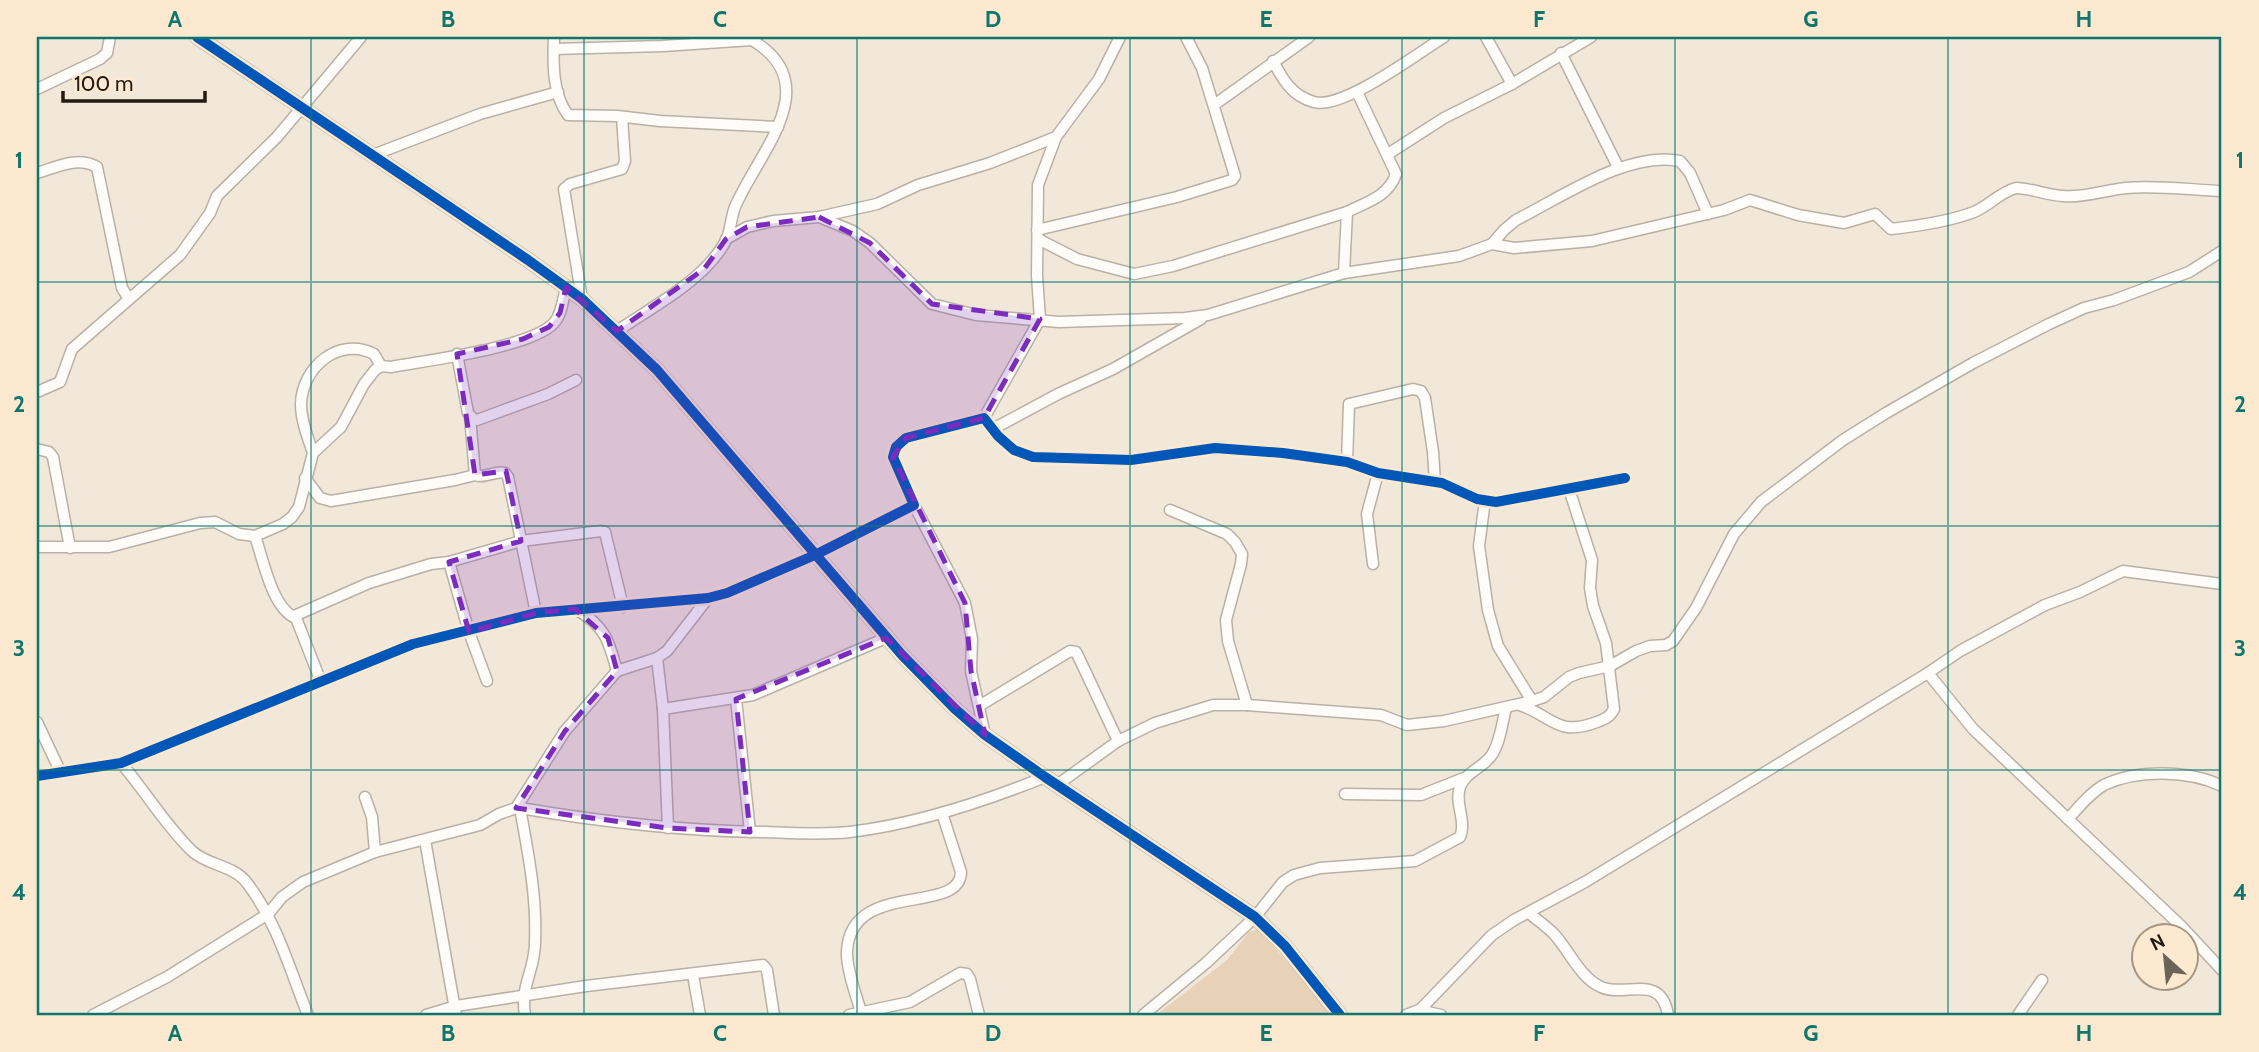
<svg xmlns="http://www.w3.org/2000/svg" width="2259" height="1052" font-family="Cabin,sans-serif">
  <rect width="100%" height="100%" fill="#f2e8da"/>
  <polygon fill="#e7d2b7" points="1258,929 1305,982 1331,1015 1156,1015 1227,960 1249,932"/>
  <g fill="none" stroke-linecap="round" stroke-linejoin="round">
    <g stroke="#b9b0a6" stroke-width="13">
      <g id="minor">
        <path d="M554,37c-1,25 -2,57 14,78l49,1 43,5 118,6"/>
        <polyline points="1486,37 1512,84"/>
        <path d="M554,49l109,-3 89,-6c76,45 5,114 -17,167 -4,10 -4,21 -8,31 -5,11 -14,22 -22,30 -25,25 -59,43 -88,63"/>
        <polyline points="1561,53 1618,167"/>
        <path d="M1273,61c10,19 19,35 41,41 29,8 104,-49 130,-65"/>
        <polyline points="37,89 100,59 107,53 110,37"/>
        <polyline points="1214,105 1309,37"/>
        <polyline points="1388,154 1444,118 1512,84 1591,37"/>
        <polyline points="373,155 480,114 558,92"/>
        <path d="M37,173c20,-6 40,-17 60,-6l25,121 7,11"/>
        <path d="M819,217l34,14 17,12 62,61 44,11 83,7 126,-4 23,-3 136,-42 115,-17 33,-12 22,4 78,-7 132,-31 26,-10 48,15 46,8 31,-9 16,15c27,-3 57,-7 83,-17 15,-6 26,-20 42,-24 9,-1 35,8 47,8 22,2 42,-6 63,-8 32,-3 64,2 96,3"/>
        <polyline points="1037,230 1177,197 1232,180 1235,176 1202,68 1186,37"/>
        <polyline points="726,239 747,227 773,221 819,217 877,204 918,185 990,163 1056,137 1099,79 1120,37"/>
        <path d="M1038,239l39,20 57,15 39,-8 174,-54c20,-10 42,-16 49,-38l-39,-82"/>
        <path d="M1492,244l12,-14 12,-10c46,-23 113,-70 164,-59l10,12 18,41"/>
        <polyline points="1344,273 1347,212"/>
        <polyline points="582,299 564,189 570,184 622,169 625,161 622,117"/>
        <polyline points="457,354 468,413 473,419 477,420 548,394 576,380"/>
        <polyline points="37,392 60,382 72,349 180,255 210,213 217,196 277,137 361,37"/>
        <path d="M470,416l5,59c10,4 20,-5 30,-2l3,4 28,136"/>
        <polyline points="984,418 1040,319 1037,276 1038,185 1056,137"/>
        <polyline points="993,429 1058,394 1113,369 1201,319"/>
        <polyline points="37,449 49,452 53,457 70,548"/>
        <path d="M313,453c-5,-15 -12,-32 -12,-49 1,-37 38,-68 73,-50l7,12"/>
        <polyline points="1347,462 1349,404 1413,389 1421,391 1425,398 1433,452 1435,482"/>
        <polyline points="305,478 320,498 331,501 455,480 475,475"/>
        <polyline points="1485,500 1479,546 1488,610 1498,646 1532,701"/>
        <polyline points="914,505 965,603 972,639 971,671 985,735"/>
        <polyline points="1170,510 1227,534 1235,542 1242,554 1241,564 1226,620 1228,641 1247,705"/>
        <path d="M255,536c8,23 17,73 41,82l25,64"/>
        <path d="M37,547h72l91,-24 15,-1 24,12 16,2 28,-12 9,-7 7,-10 14,-54 28,-26 23,-43 11,-14 6,-4 10,1c37,-7 139,-19 163,-44 8,-9 9,-24 12,-36"/>
        <polyline points="449,562 469,632 487,681"/>
        <polyline points="1373,564 1367,514 1378,473"/>
        <path d="M577,610c28,16 32,31 40,61"/>
        <polyline points="294,616 369,583 431,564 449,562 521,541 601,531 605,532 623,607"/>
        <polyline points="657,658 663,709 668,828"/>
        <polyline points="1928,673 1973,729 2181,926 2222,970"/>
        <polyline points="736,699 750,832"/>
        <path d="M1520,705c34,12 37,32 77,17 8,-3 13,-5 17,-13l-8,-66 -13,-37 -3,-18 2,-28 -23,-71"/>
        <polyline points="979,706 1070,651 1076,652 1080,660 1118,741"/>
        <polyline points="663,709 753,695 886,638"/>
        <polyline points="37,722 60,771"/>
        <path d="M121,763c25,29 44,62 71,88 16,15 42,14 55,32 30,39 43,87 61,132"/>
        <polyline points="37,776 121,763 413,644 536,613 708,598 727,593 815,555 914,505 893,457 896,447 906,438 984,418 998,436 1014,450 1033,457 1131,460 1215,448 1283,453 1347,462 1378,473 1442,483 1477,499 1496,502 1625,478"/>
        <polyline points="1057,785 1118,741 1155,723 1213,705 1247,705 1381,715 1407,725 1444,721 1532,701 1544,697 1569,677 1579,673 1610,666 1636,651 1650,646 1666,645 1673,641 1696,608 1734,534 1761,502 1843,440 1886,413 1973,363 2049,324 2084,308 2114,300 2189,272 2222,251"/>
        <polyline points="1345,794 1421,795 1464,778"/>
        <polyline points="365,797 372,817 375,852"/>
        <path d="M517,808h3c8,45 17,88 15,134 0,29 -15,43 -10,73"/>
        <path d="M520,808c82,14 162,23 245,24 28,1 57,3 85,0 67,-8 133,-30 195,-55"/>
        <path d="M2068,819c11,-12 22,-26 36,-34 33,-16 85,-15 118,1"/>
        <polyline points="425,840 456,1015"/>
        <path d="M1529,913c8,7 17,13 25,21 15,16 26,44 47,53 24,11 60,-15 67,28"/>
        <polyline points="693,975 700,1015"/>
        <polyline points="93,1015 167,977 268,914 282,897 303,882 375,852 480,825 499,814 516,808 565,731 617,671 657,658 667,651 708,598"/>
        <polyline points="426,1015 456,1006 586,986 763,965 767,970 774,1015"/>
        <polyline points="849,1015 910,1002 960,973 967,974 970,979 979,1015"/>
        <path d="M862,1015c-5,-17 -16,-46 -15,-64 4,-72 113,-35 114,-79l-19,-59"/>
        <path d="M1143,1015l63,-52 49,-46 28,-35 11,-7 26,-7 95,-7 45,-24c7,-16 -6,-34 0,-50 6,-15 21,-18 31,-31 9,-12 11,-33 15,-48"/>
        <polyline points="1406,1015 1419,1010 1441,1015"/>
        <polyline points="1415,1015 1492,935 1514,920 1585,882 1928,673 1960,651 2045,605 2080,592 2123,571 2222,584"/>
        <polyline points="2018,1015 2042,980"/>
      </g>
    </g>
    <g stroke="#b9b0a6" stroke-width="16">
      <polyline id="tertiary" points="197,37 528,260 582,299 657,370 902,655 955,709 985,735 1045,777 1255,917 1285,946 1340,1015"/>
    </g>
    <use href="#minor" stroke="#fdfcf9" stroke-width="10"/>
    <use href="#tertiary" stroke="#fdfcf9" stroke-width="12"/>
    <g stroke="#fde9cf" stroke-width="15">
      <g id="cycleway">
        <polyline points="197,37 528,260 582,299 657,370 902,655 955,709 985,735 1045,777 1255,917 1285,946 1340,1015"/>
        <polyline points="37,776 121,763 413,644 536,613 708,598 727,593 815,555 914,505 893,457 896,447 906,438 984,418 998,436 1014,450 1033,457 1131,460 1215,448 1283,453 1347,462 1378,473 1442,483 1477,499 1496,502 1625,478"/>
      </g>
    </g>
    <use href="#cycleway" stroke="#0057b8" stroke-width="10"/>
  </g>
  <path fill="#7b2cbf" fill-opacity="0.2" stroke="#7b2cbf" stroke-width="5" stroke-dasharray="14 9" stroke-linejoin="round" d="M819,217l51,26 62,61 108,15 -56,99 -78,20 -13,19 72,146 6,68 14,64 -99,-97 -150,61 14,133 -82,-4 -152,-20 49,-77 52,-60 -9,-33 -33,-29 -39,4 -67,19 -20,-70 72,-21 -15,-70 -31,4 -18,-121 66,-15 26,-12 11,-14 6,-26 51,44 87,-62 22,-30 21,-12z"/>
  <path fill="none" stroke="#0f766e" stroke-width="2" stroke-opacity="0.55" d="M311,37v978M584,37v978M857,37v978M1130,37v978M1402,37v978M1675,37v978M1948,37v978M37,282h2185M37,526h2185M37,770h2185"/>
  <rect width="2259" height="1052" fill="none" stroke="#fde9cf" stroke-width="77"/>
  <g transform="translate(2165 957) rotate(333)"><circle r="33" fill="#fde9cf" stroke="#a69783" stroke-width="2"/>
  <path d="M0-5L12 26L0 18L-12 26Z" fill="#6b6358"/>
  <text y="-10" font-size="19" font-weight="bold" text-anchor="middle" fill="#231b12">N</text>
  </g>
  <path d="M63 91v10h142v-10" fill="none" stroke="#231b12" stroke-width="3.5"/>
  <text x="74" y="91" font-size="21" fill="#231b12" stroke="#fde9cf" stroke-width="5" paint-order="stroke">100 m</text>
  <rect x="38" y="38" width="2182" height="976" fill="none" stroke="#0f766e" stroke-width="2.5"/>
  <g font-size="23" text-anchor="middle" font-weight="bold" fill="#0f766e">
    <text x="175" y="27">A</text>
    <text x="448" y="27">B</text>
    <text x="720" y="27">C</text>
    <text x="993" y="27">D</text>
    <text x="1266" y="27">E</text>
    <text x="1539" y="27">F</text>
    <text x="1811" y="27">G</text>
    <text x="2084" y="27">H</text>
    <text x="19" y="168">1</text>
    <text x="2240" y="168">1</text>
    <text x="19" y="412">2</text>
    <text x="2240" y="412">2</text>
    <text x="19" y="656">3</text>
    <text x="2240" y="656">3</text>
    <text x="19" y="900">4</text>
    <text x="2240" y="900">4</text>
    <text x="175" y="1041">A</text>
    <text x="448" y="1041">B</text>
    <text x="720" y="1041">C</text>
    <text x="993" y="1041">D</text>
    <text x="1266" y="1041">E</text>
    <text x="1539" y="1041">F</text>
    <text x="1811" y="1041">G</text>
    <text x="2084" y="1041">H</text>
  </g>
</svg>
